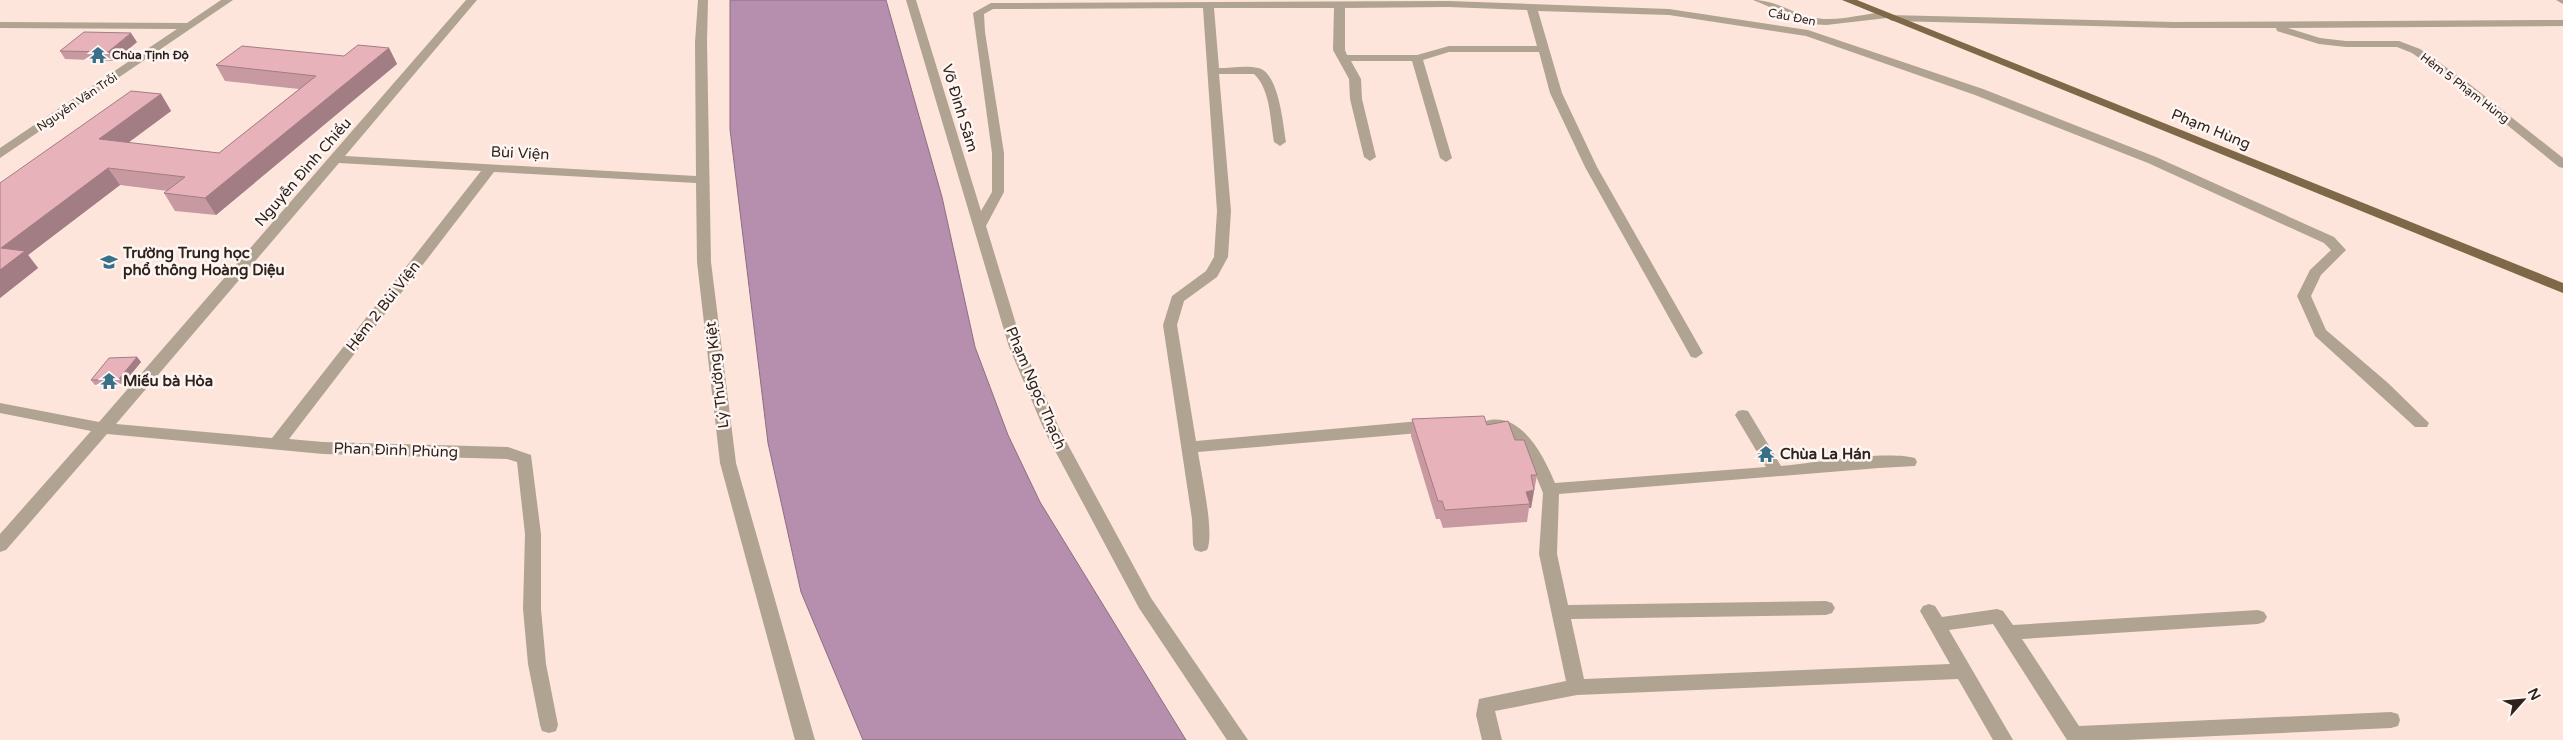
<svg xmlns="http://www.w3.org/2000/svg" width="2563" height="740" font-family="'Varela Round',sans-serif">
  <rect width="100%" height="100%" fill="#fde5dc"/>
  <polygon fill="#b68eae" stroke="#8e6d82" points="730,0 886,0 942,197 975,347 1008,435 1040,502 1186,740 863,740 801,592 768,443 730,129"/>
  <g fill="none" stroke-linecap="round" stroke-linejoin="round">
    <g fill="#b0a391" fill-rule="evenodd">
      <polygon points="221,0 233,0 0,158 0,148 177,29 0,28 0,22 187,23"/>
      <path d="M466,0h11l-132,156 351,20 -1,-134 3,-42h10l-1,42 4,220 25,201 79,277h-20l-75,-277 -23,-201 -1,-79 -202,-11 -205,267 34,3 185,5 23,8 10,79v75l5,55 12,61 -2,6 -7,2 -7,-2 -2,-6 -12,-61 -5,-55 2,-75 -8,-72 -10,-3 -184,-5 -216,-20 -101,116 -6,2v-18l91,-103 -91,-18v-10l99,19zM339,163l142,8 -209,267 -156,-14z"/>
      <path d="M906,0h10l65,211 11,-19v-39l-19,-140 18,-10 457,-2 221,8 139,21 175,59 173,68 178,80 12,13 -25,25 -10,21 15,34 62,53 41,40 -2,4h-12l-100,-91 -18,-40 13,-26 21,-20 -7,-7 -176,-80 -173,-68 -169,-59 -137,-21 -131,-4 24,82 35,74 106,186 -7,5 -5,-1 -106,-190 -35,-74 -11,-41h-90l-26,8 29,98 -6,4 -6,-4 -28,-97h-61l10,18 1,20 14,58 -6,4 -6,-4 -14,-58 -1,-20 -16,-29 1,-42h-120l5,60c12,0 27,-3 39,0 21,4 25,57 28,74l-6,4 -6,-4c-4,-21 -3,-52 -20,-68h-35l12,137 -3,46 -11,20 -33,24 -7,24 19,116 235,-21 6,2 2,4 -2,4 -6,2 -233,20c3,20 17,82 9,98l-6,2 -6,-2 -2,-5 -1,-26 -29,-194 9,-29 34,-25 8,-14 3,-46 -14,-203 -210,1 -9,5 1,18 19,121v39l-18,34 37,121 38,85 90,166 97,142h-21l-88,-132 -94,-176 -36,-85zM1448,7l79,3 10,36h-88l-32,9h-70l-2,-5v-42z"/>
      <path d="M1753,0c22,0 37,12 58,17 22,6 51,-3 73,-5l5,3 284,7 390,-2v6l-275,2 32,10 26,3h53l21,8 47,33 96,76v10l-4,-1 -100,-81 -47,-33 -15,-6h-51l-27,-3 -42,-13 -1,-3h-103l-281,-7 -5,-3 -61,7 -16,-1z"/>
      <polygon points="2556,0 2563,0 2563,4"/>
      <path d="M1743,410l5,1 33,55c32,-3 106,-16 134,-8l2,4 -2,4 -36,2 -320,26 -2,60 11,51 258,-4 6,2 3,5 -3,5 -6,2 -255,4 13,60 366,-15 -30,-53 3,-5 6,-2 6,2 7,11 55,-8 6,2 10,14 245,-15 6,2 3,5 -3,5 -6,2 -236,15 57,87 312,-14 7,2 2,6 -2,6 -7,2 -265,12h-59l-74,-116 -44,6 64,110h-20l-35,-61 -381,16 -82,16 7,29h-20l-6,-25 3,-16 87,-18 -27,-127 4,-61 -13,-32 -10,-13 -16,-15 -18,-4 -2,-4 2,-4c36,-10 58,36 69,62l211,-16 -31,-52 3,-4z"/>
    </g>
    <polygon fill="#7e6847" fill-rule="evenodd" points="1842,0 1857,0 2563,283 2563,293"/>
  </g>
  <g fill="#c899a1">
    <polygon points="137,42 114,61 65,59 60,51"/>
    <polygon points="389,48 397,64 216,215 175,211 164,193 168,191 120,185 28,255 38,268 0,298 0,183 161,94 171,111 128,143 219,153 299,89 225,81 216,65 344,56"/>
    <polygon points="137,357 141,362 123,384 95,385 91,380"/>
    <polygon points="1412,419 1487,425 1537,475 1531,508 1529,508 1527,522 1443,528 1440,519 1436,519 1411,436"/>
  </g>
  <g fill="#a27d83">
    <polygon points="131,33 137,42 114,61 108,52"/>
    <polygon points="389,48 397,64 216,215 205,198"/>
    <polygon points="161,94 171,111 110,156 99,139"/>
    <polygon points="108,168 120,185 28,255 38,268 0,298 0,270 1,248"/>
    <polygon points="137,357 141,362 123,384 119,379"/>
    <polygon points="1534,490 1531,508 1529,508 1530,504 1526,492"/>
  </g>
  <g fill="#e8b2bb" stroke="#a27d83">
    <polygon points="84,32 131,33 108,52 60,51"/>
    <polygon points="358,45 389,48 205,198 164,193 185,177 108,168 1,248 25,251 0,270 0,183 131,91 161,94 99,139 219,153 316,76 216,65 242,46 344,56"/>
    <polygon points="137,357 119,379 91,380 109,358"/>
    <polygon points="1484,416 1487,425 1508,421 1515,440 1524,440 1537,475 1531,475 1534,490 1526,492 1530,504 1445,510 1442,501 1438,501 1412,419"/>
  </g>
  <defs>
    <g id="temple-bare" transform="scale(1.35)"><path d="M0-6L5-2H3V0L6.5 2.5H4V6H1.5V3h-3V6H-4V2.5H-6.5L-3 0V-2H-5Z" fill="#38708a" stroke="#fef6f3" stroke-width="2.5" paint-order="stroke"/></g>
    <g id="school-bare" transform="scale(1.35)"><path d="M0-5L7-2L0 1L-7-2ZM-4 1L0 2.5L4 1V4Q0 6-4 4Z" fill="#38708a" stroke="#fef6f3" stroke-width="2.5" paint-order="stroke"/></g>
  </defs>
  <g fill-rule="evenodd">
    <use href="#temple-bare" x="98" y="55"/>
    <use href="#school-bare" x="109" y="262"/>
    <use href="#temple-bare" x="109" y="381"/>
    <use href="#temple-bare" x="1766" y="454"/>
  </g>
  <g text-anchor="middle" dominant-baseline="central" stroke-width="5" stroke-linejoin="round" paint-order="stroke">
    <g font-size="12" fill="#2f211b" stroke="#fef6f3">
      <text transform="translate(1792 17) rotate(11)">Cầu Đen</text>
      <text transform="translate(2465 88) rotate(37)">Hẻm 5 Phạm Hùng</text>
      <text transform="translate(77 102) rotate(-34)">Nguyễn Văn Trỗi</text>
    </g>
    <g font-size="12" font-weight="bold" fill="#2f211b" stroke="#fef6f3" text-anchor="start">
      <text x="112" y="55">Chùa Tịnh Độ</text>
    </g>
    <g font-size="15" fill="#2f211b" stroke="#fef6f3">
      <text transform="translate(960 108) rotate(73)">Võ Đình Sâm</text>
      <text transform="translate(2211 129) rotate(22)">Phạm Hùng</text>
      <text transform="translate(520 153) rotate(3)">Bùi Viện</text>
      <text transform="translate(303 172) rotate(-49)">Nguyễn Đình Chiểu</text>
      <text transform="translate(383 306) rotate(-52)">Hẻm 2 Bùi Viện</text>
      <text transform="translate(717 375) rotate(-97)">Lý Thường Kiệt</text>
      <text transform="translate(1036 388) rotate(67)">Phạm Ngọc Thạch</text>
      <text transform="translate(396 450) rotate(2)">Phan Đình Phùng</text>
    </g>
    <g font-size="15" font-weight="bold" fill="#2f211b" stroke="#fef6f3" text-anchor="start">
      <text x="123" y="253">Trường Trung học<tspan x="123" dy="17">phổ thông Hoàng Diệu</tspan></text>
      <text x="123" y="381">Miếu bà Hỏa</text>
      <text x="1780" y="454">Chùa La Hán</text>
    </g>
  </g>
  <g transform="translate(2523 700) rotate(63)" stroke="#fef6f3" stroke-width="4" paint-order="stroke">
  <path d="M0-4L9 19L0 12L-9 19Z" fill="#2f211b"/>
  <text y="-8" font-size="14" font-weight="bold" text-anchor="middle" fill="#2f211b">N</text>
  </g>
</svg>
